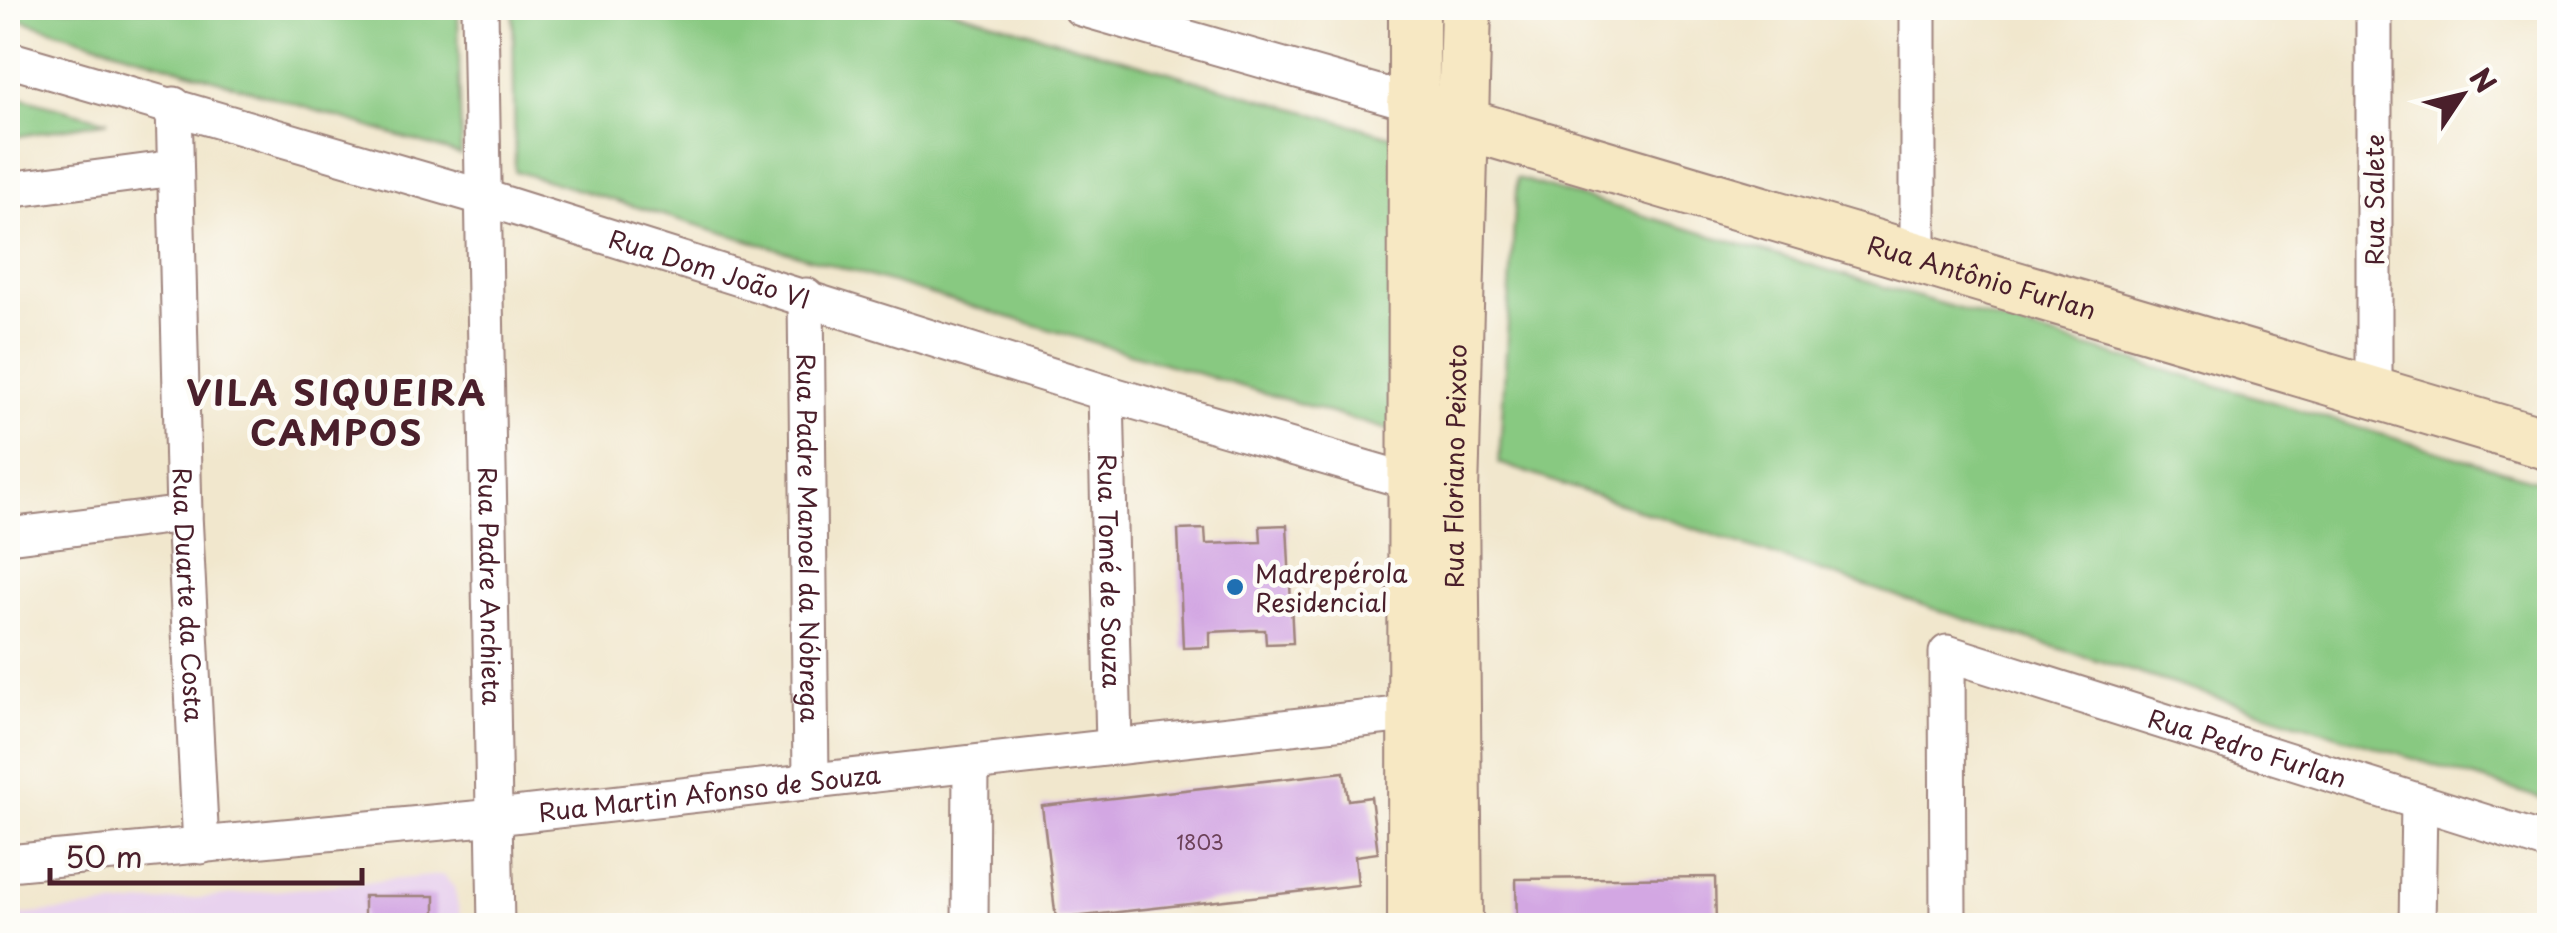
<svg xmlns="http://www.w3.org/2000/svg" width="2557" height="933" font-family="'Playpen Sans',sans-serif">
  <rect width="100%" height="100%" fill="#fdfcf7"/>
  <filter id="ink" filterUnits="userSpaceOnUse"><feTurbulence type="fractalNoise" baseFrequency=".01" numOctaves="2"/><feDisplacementMap in="SourceGraphic" scale="20" xChannelSelector="R" yChannelSelector="G"/><feConvolveMatrix kernelMatrix="1 2 1 2 8 2 1 2 1" color-interpolation-filters="sRGB"/></filter>
  <filter id="wash" filterUnits="userSpaceOnUse"><feTurbulence type="fractalNoise" baseFrequency=".0048" numOctaves="4" result="noise"/><feDisplacementMap in="SourceGraphic" scale="40" xChannelSelector="R" yChannelSelector="G"/><feGaussianBlur stdDeviation="2.25" result="paint"/><feColorMatrix in="noise" values="0 0 0 0 0 0 0 0 0 0 0 0 0 0 0 0 0 1.4 0 .05"/><feComposite in="paint" operator="in"/></filter>
  <g filter="url(#wash)">
    <rect width="100%" height="100%" fill="#f1e7cd"/>
    <polygon fill="#e8d2ee" points="442,875 454,887 462,926 8,926 8,916"/>
    <g fill="#88c981" stroke="#697456" stroke-width="2.5">
      <polygon points="8,8 458,8 461,155 8,16"/>
      <polygon points="513,8 946,8 1401,139 1392,431 515,171"/>
      <polygon points="8,94 108,121 8,138"/>
      <polygon points="1517,178 2549,484 2549,801 1958,617 1499,463"/>
    </g>
    <g id="blocks">
      <g fill="#d3a7e3">
        <polygon points="1287,525 1293,643 1266,644 1265,630 1251,630 1210,632 1210,647 1183,648 1178,530 1205,529 1206,544 1261,542 1260,526"/>
        <polygon points="1344,772 1348,800 1371,797 1378,853 1355,856 1358,885 1056,919 1042,806"/>
        <polygon points="1715,877 1716,926 1517,926 1516,879"/>
        <rect x="364" y="896" width="71" height="30"/>
      </g>
    </g>
  </g>
  <g filter="url(#ink)">
    <use href="#blocks" fill-opacity="0" stroke="#9e837c" stroke-width="2.5"/>
    <g fill="none" stroke-linecap="round" stroke-linejoin="round">
      <g stroke="#9e837c" stroke-width="39">
        <g id="street">
          <path id="s1" d="M480,8l16,918"/>
          <polyline points="1081,8 1413,103"/>
          <polyline points="2374,8 2374,393"/>
          <path id="s2" d="M8,59l477,139 621,195 327,95"/>
          <path id="s3" d="M174,105l10,409 17,332"/>
          <polyline points="8,190 175,168"/>
          <polyline points="1918,258 1918,8"/>
          <path id="s4" d="M806,296l5,483"/>
          <path id="s5" d="M1106,393l8,353"/>
          <polyline points="8,536 184,514"/>
          <path id="s6" d="M8,863l487,-46 938,-106"/>
          <polyline points="970,926 971,764"/>
          <path id="s7" d="M1948,926l-1,-273 603,190"/>
          <polyline points="2417,926 2419,802"/>
        </g>
      </g>
      <g stroke="#9e837c" stroke-width="54">
        <g id="secondary">
          <path id="s8" d="M1413,103l52,21 1085,321"/>
          <polyline points="1413,926 1414,8"/>
          <path id="s9" d="M1457,926l-4,-432 13,-486"/>
        </g>
      </g>
      <use href="#street" stroke="#fff" stroke-width="35"/>
      <use href="#secondary" stroke="#f7e8c3" stroke-width="50"/>
    </g>
  </g>
  <circle fill="#1f6fb2" stroke="#fdfcf7" stroke-width="4" cx="1235" cy="587" r="10"/>
  <g text-anchor="middle" dominant-baseline="central" stroke-width="9" stroke-linejoin="round" paint-order="stroke">
    <g font-size="20" fill="#6c4159">
      <text x="1200" y="842">1803</text>
    </g>
    <g font-size="25" fill="#4a1f2b" stroke="#fdfcf7">
      <text transform="translate(2374 200) rotate(-90)">Rua Salete</text>
      <text stroke="none"><textPath href="#s2" startOffset="732">Rua Dom João VI</textPath></text>
      <text stroke="none"><textPath href="#s8" startOffset="595">Rua Antônio Furlan</textPath></text>
      <text stroke="none"><textPath href="#s9" startOffset="460">Rua Floriano Peixoto</textPath></text>
      <text stroke="none"><textPath href="#s4" startOffset="242">Rua Padre Manoel da Nóbrega</textPath></text>
      <text stroke="none"><textPath href="#s5" startOffset="178">Rua Tomé de Souza</textPath></text>
      <text stroke="none"><textPath href="#s1" startOffset="578">Rua Padre Anchieta</textPath></text>
      <text stroke="none"><textPath href="#s3" startOffset="490">Rua Duarte da Costa</textPath></text>
      <text stroke="none"><textPath href="#s7" startOffset="588">Rua Pedro Furlan</textPath></text>
      <text stroke="none"><textPath href="#s6" startOffset="705">Rua Martin Afonso de Souza</textPath></text>
    </g>
    <g font-size="25" fill="#4a1f2b" stroke="#fdfcf7" text-anchor="start">
      <text x="1255" y="573">Madrepérola<tspan x="1255" dy="29">Residencial</tspan></text>
    </g>
    <g font-size="35" font-weight="bold" letter-spacing="2.5" fill="#4a1f2b" stroke="#fdfcf7">
      <text x="337" y="391">VILA SIQUEIRA<tspan x="337" dy="40">CAMPOS</tspan></text>
    </g>
  </g>
  <rect width="2557" height="933" fill="none" stroke="#fdfcf7" stroke-width="40"/>
  <g transform="translate(2462 95) rotate(55)" stroke="#fdfcf7" stroke-width="8" paint-order="stroke">
  <path d="M0-8L18 38L0 25L-18 38Z" fill="#4a1f2b"/>
  <text y="-15" font-size="28" font-weight="bold" text-anchor="middle" fill="#4a1f2b">N</text>
  </g>
  <path d="M50 868v15h312v-15" fill="none" stroke="#4a1f2b" stroke-width="5"/>
  <text x="65" y="868" font-size="30" fill="#4a1f2b" stroke="#fdfcf7" stroke-width="8" paint-order="stroke">50 m</text>
</svg>
